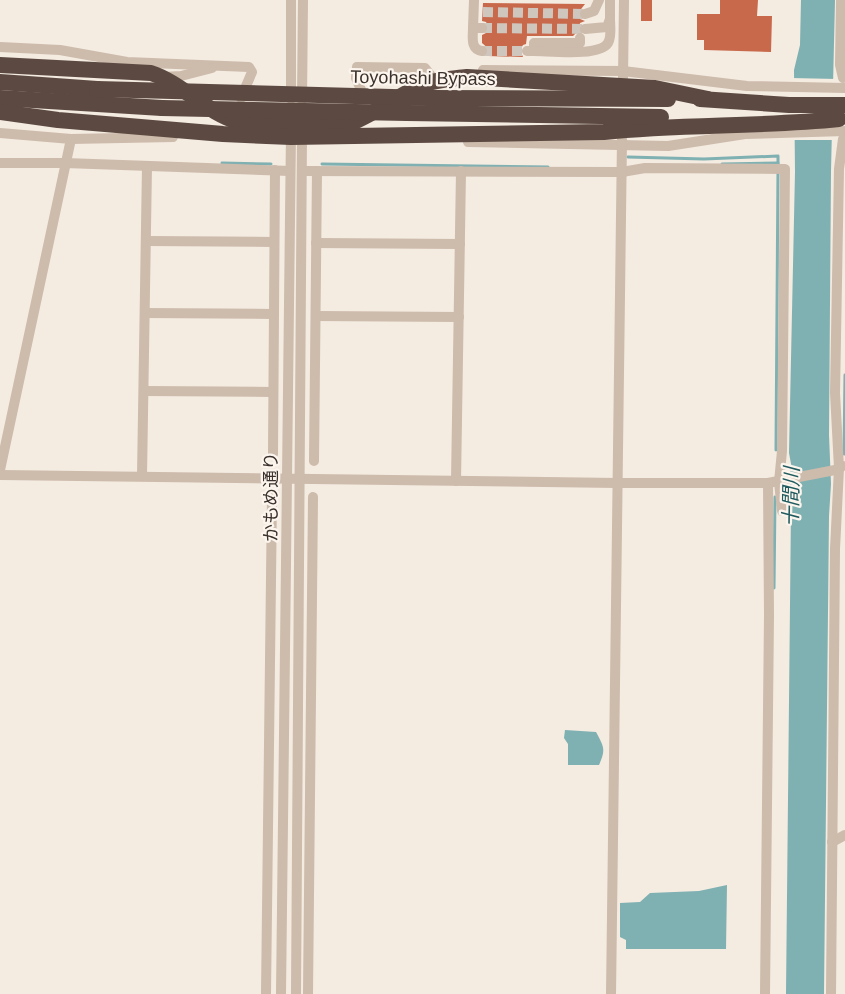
<svg xmlns="http://www.w3.org/2000/svg" width="845" height="994" font-family="Helvetica,'Noto Sans JP',sans-serif">
  <rect width="100%" height="100%" fill="#f4ebe1"/>
  <g fill="#7fb0b2">
    <polygon points="801,0 835,0 831,171 829,435 831,484 829,516 824,994 786,994 791,508 791,493 789,493 790,470 792,469 789,453 795,172 794,70 800,45"/>
    <path d="M565,730l31,2c8,15 10,17 3,33h-31v-21l-4,-6z"/>
    <polygon points="727,885 726,949 626,949 626,940 620,937 620,903 640,902 650,893 699,891"/>
  </g>
  <polygon fill="#f4ebe1" points="791,78 837,79 835,140 791,140"/>
  <g fill="none" stroke-linecap="round" stroke-linejoin="round">
    <g stroke="#7fb0b2" stroke-width="3">
      <polyline points="628,157 704,159 778,156 778,164"/>
      <polyline points="222,163 271,164"/>
      <polyline points="322,164 548,167"/>
      <polyline points="722,164 778,163"/>
      <polyline points="776,450 778,170"/>
      <polyline points="844,454 845,375"/>
      <polyline points="774,588 775,497"/>
    </g>
  </g>
  <g fill="#c8694b">
    <rect x="641" y="0" width="11" height="21"/>
    <polygon points="720,0 758,0 757,16 772,16 771,52 704,50 704,40 697,40 697,14 720,14"/>
    <polygon points="483,3 585,4 578,13 580,19 585,21 580,23 578,31 573,36 527,36 526,44 523,45 520,50 523,57 488,56 489,49 482,43 482,35 488,32 489,27 486,22 482,21"/>
  </g>
  <g fill="none" stroke-linecap="round" stroke-linejoin="round">
    <g stroke="#cfc6bd" stroke-width="10" stroke-dasharray="10 5" stroke-linecap="butt">
      <polyline points="483,12 585,14"/>
      <polyline points="482,28 585,29"/>
      <polyline points="482,51 527,51"/>
    </g>
    <g stroke="#cdbbac" stroke-width="10">
      <polyline points="291,0 291,99"/>
      <polyline points="474,0 473,28 482,28"/>
      <polyline points="841,0 840,65 843,78"/>
      <polyline points="585,14 594,11 599,0"/>
      <path d="M473,28c0,9 -3,21 9,23"/>
      <polyline points="585,29 607,27 610,19 610,0"/>
      <polyline points="0,47 60,50 127,62 249,67 252,72 241,98"/>
      <polyline points="527,51 534,51 534,43 580,43 580,38"/>
      <path d="M534,51c16,0 65,6 74,-8 4,-6 2,-17 2,-24"/>
      <polyline points="483,70 623,71 747,86 845,88"/>
      <polyline points="163,77 181,76 212,68"/>
      <polyline points="623,78 624,0"/>
      <polyline points="365,99 356,78 357,67 425,68 435,81"/>
      <polyline points="302,100 303,0"/>
      <polyline points="0,133 71,139 173,137"/>
      <polyline points="468,142 668,146 745,134 845,131"/>
      <polyline points="0,163 65,163 290,171"/>
      <polyline points="302,171 622,172 645,168 785,169 782,451 779,482 782,511"/>
      <polyline points="146,241 274,242"/>
      <polyline points="316,243 460,244"/>
      <polyline points="145,313 274,314"/>
      <polyline points="316,316 459,317"/>
      <polyline points="144,391 273,392"/>
      <polyline points="273,454 275,170"/>
      <polyline points="314,461 317,171"/>
      <polyline points="0,470 71,139"/>
      <polyline points="0,475 618,483 768,483 835,470 843,466"/>
      <polyline points="142,476 147,166"/>
      <polyline points="456,481 461,171"/>
      <polyline points="832,842 845,835"/>
      <polyline points="266,994 272,495"/>
      <polyline points="281,994 291,132"/>
      <polyline points="296,994 302,133"/>
      <polyline points="308,994 313,497"/>
      <polyline points="611,994 622,139"/>
      <polyline points="765,994 769,615 768,483"/>
      <polyline points="831,994 835,549 839,468 835,393 839,169 843,139"/>
    </g>
    <g stroke="#5c4a42" stroke-width="16">
      <path d="M0,65l151,8c31,10 57,41 88,49 18,4 102,5 119,-2 22,-10 42,-25 64,-35 15,-6 30,-6 45,-8l188,11 53,11"/>
      <polyline points="0,82 97,89"/>
      <polyline points="0,98 162,108"/>
      <polyline points="429,98 668,99"/>
      <polyline points="700,99 789,105 845,105"/>
      <path d="M0,112l58,8 165,14 68,3 313,-5c78,-8 157,-5 235,-13"/>
      <polyline points="407,113 661,117"/>
    </g>
    <g stroke="#5c4a42" stroke-width="16">
      <polyline points="97,89 429,98"/>
      <polyline points="162,108 407,113"/>
    </g>
  </g>
  <g text-anchor="middle" dominant-baseline="central" stroke-width="4.5" stroke-linejoin="round" paint-order="stroke">
    <g font-size="18" fill="#3b302b" stroke="#fbf5ee">
      <text transform="translate(423 78) rotate(1)">Toyohashi Bypass</text>
      <text transform="translate(271 497) rotate(-90)">かもめ通り</text>
    </g>
    <g font-size="20" font-style="italic" fill="#1f5a5e" stroke="#fbf5ee">
      <text transform="translate(791 497) rotate(-89)">十間川</text>
    </g>
  </g>
</svg>
